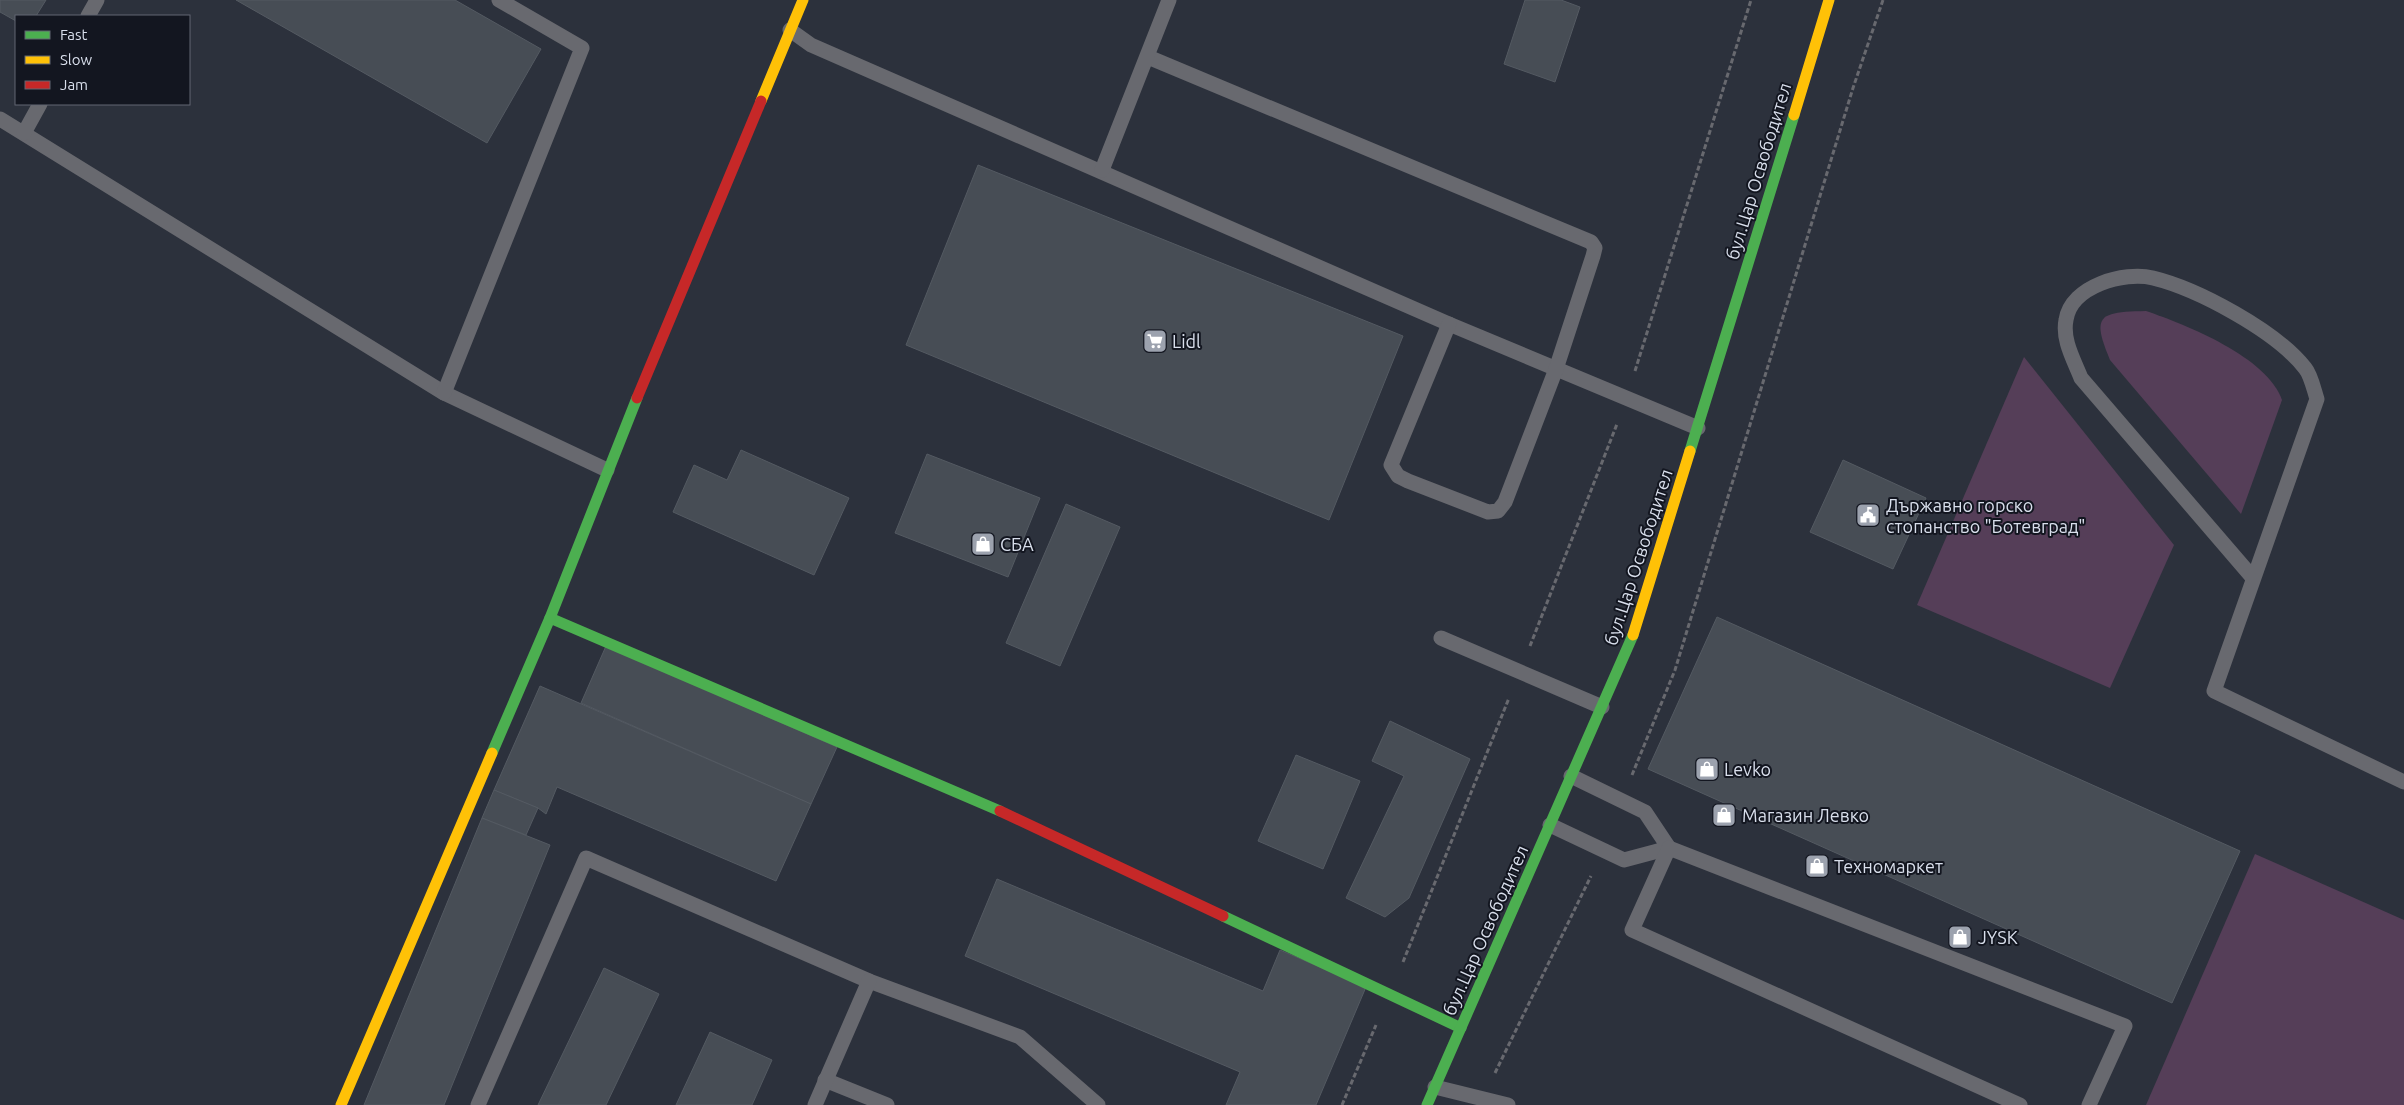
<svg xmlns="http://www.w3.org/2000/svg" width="2404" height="1105" font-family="Ubuntu,sans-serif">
  <rect width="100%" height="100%" fill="#2c313c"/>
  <g fill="#553e58">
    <path d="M2146,311c41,14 121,46 136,89l-41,114 -131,-154c-19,-45 -11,-48 36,-49z"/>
    <polygon points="2024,357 2174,545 2110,688 1917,605"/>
    <polygon points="2255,854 2404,920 2404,1105 2146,1105"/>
  </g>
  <g fill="#474d55" stroke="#545a62">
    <polygon points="0,0 46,0 36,16 16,16 16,21 0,12"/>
    <polygon points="236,0 455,0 541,49 487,143"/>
    <polygon points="1525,0 1561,0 1580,7 1555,82 1504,64"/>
    <polygon points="978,165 1403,336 1329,520 906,345"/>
    <polygon points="741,450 849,498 814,575 673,512 694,465 727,480"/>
    <polygon points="927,454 1040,498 1008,577 895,533"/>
    <polygon points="1843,460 1926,498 1893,569 1810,532"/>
    <polygon points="1066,504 1120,527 1060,666 1006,643"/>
    <polygon points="1717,617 2240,851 2172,1003 1648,769"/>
    <polygon points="606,646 837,747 811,804 581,703"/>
    <polygon points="540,686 811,804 776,881 557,787 546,814 538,808 494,790"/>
    <polygon points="1390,721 1470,759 1409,898 1385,917 1346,898 1404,776 1372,761"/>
    <polygon points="1296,755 1360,781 1323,869 1258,841"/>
    <polygon points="494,790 538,808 526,835 482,818"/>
    <polygon points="482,818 550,845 444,1105 364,1105"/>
    <polygon points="997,879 1263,991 1280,950 1366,987 1316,1105 1226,1105 1240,1072 965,956"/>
    <polygon points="604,968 659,994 606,1105 538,1105"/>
    <polygon points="710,1032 772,1060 752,1105 676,1105"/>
  </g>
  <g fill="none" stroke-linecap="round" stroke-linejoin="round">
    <g stroke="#68696f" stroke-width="3" stroke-dasharray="5 2.5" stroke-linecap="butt">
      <polyline points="1635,371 1751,0"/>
      <polyline points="1530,646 1617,424"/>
      <polyline points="1632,775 1675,670 1853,88 1883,0"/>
      <polyline points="1403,962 1509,698"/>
      <polyline points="1495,1073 1591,876"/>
      <polyline points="1342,1105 1376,1025"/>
    </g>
    <g stroke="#68696f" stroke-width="15">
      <polyline points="88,16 97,0"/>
      <polyline points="790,30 811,45 1449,324 1698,428"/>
      <polyline points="1148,57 1591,242 1595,248 1593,256 1556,369 1505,502 1498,511 1488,512 1408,481 1398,476 1391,465 1449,324"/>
      <polyline points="0,119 444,393 607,470"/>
      <polyline points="24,133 40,104"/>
      <polyline points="1102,170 1169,0"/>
      <polyline points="444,393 582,48 499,0"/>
      <path d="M2253,578l-172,-200c-7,-18 -19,-38 -15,-58 5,-34 58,-49 87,-42 45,11 123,53 152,90 6,7 9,22 12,31l-103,292 190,91"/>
      <polyline points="1441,638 1602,707"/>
      <polyline points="1550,825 1624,860 1669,848 1645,812 1571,776"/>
      <polyline points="825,1080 887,1105"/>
      <polyline points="1435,1087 1508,1105"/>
      <polyline points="478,1105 586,858 869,981 1020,1037 1098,1105"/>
      <polyline points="815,1105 869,981"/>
      <polyline points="2020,1105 1632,930 1669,848 2125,1026 2089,1105"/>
    </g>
    <g stroke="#4caf50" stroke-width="11">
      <polyline points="1690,451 1794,115"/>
      <polyline points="550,618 1000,811"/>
      <polyline points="492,753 550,618 637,398"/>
      <polyline points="1223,916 1461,1028"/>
      <polyline points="1427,1105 1633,635"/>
    </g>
    <g stroke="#ffc107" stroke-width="11">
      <polyline points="761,101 803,0"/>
      <polyline points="1794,115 1829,0"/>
      <polyline points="1633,635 1690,451"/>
      <polyline points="341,1105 492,753"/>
    </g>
    <g stroke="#c62828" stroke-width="11">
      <polyline points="637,398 761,101"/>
      <polyline points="1000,811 1223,916"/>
    </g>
  </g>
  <defs>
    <g id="supermarket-square" transform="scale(1.25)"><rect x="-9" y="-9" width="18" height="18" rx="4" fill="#9ca2ae" stroke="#131620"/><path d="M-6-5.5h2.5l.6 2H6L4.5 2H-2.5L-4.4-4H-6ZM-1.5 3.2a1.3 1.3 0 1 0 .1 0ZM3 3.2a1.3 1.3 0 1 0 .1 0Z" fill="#fff"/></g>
    <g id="civic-square" transform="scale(1.25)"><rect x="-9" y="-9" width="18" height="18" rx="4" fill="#9ca2ae" stroke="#131620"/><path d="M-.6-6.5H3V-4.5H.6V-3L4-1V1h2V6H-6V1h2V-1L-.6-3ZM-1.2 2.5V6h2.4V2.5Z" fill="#fff"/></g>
    <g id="shop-square" transform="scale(1.25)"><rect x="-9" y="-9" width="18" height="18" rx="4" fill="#9ca2ae" stroke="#131620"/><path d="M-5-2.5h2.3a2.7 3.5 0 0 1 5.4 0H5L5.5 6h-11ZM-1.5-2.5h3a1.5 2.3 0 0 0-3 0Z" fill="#fff"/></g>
  </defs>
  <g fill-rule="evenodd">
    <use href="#supermarket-square" x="1155" y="341"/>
    <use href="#civic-square" x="1868" y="515"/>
    <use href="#shop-square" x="983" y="544"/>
    <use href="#shop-square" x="1707" y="769"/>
    <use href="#shop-square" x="1724" y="815"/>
    <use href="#shop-square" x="1817" y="866"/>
    <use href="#shop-square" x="1960" y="937"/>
  </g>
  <g text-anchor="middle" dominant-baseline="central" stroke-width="4" stroke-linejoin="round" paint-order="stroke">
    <g font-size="18" fill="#d9dfec" stroke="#131620">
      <text transform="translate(1758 171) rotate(-73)">бул.Цар Освободител</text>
      <text transform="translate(1638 557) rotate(-72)">бул.Цар Освободител</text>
      <text transform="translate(1485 930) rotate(-66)">бул.Цар Освободител</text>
    </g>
    <g font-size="18" fill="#d9dfec" stroke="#131620" text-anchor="start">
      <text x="1172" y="341">Lidl</text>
      <text x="1886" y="505">Държавно горско<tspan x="1886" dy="21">стопанство "Ботевград"</tspan></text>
      <text x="1000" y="544">СБА</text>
      <text x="1724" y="769">Levko</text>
      <text x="1742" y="815">Магазин Левко</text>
      <text x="1834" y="866">Техномаркет</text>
      <text x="1978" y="937">JYSK</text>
    </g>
  </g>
  <rect x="15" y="15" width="175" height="90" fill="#131620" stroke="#626672"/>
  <rect x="25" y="31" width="25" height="8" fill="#4caf50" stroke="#626672"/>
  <text x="60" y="40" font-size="15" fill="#d9dfec">Fast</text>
  <rect x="25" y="56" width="25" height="8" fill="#ffc107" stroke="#626672"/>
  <text x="60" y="65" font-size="15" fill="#d9dfec">Slow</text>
  <rect x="25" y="81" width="25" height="8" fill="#c62828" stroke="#626672"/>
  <text x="60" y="90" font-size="15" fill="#d9dfec">Jam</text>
</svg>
